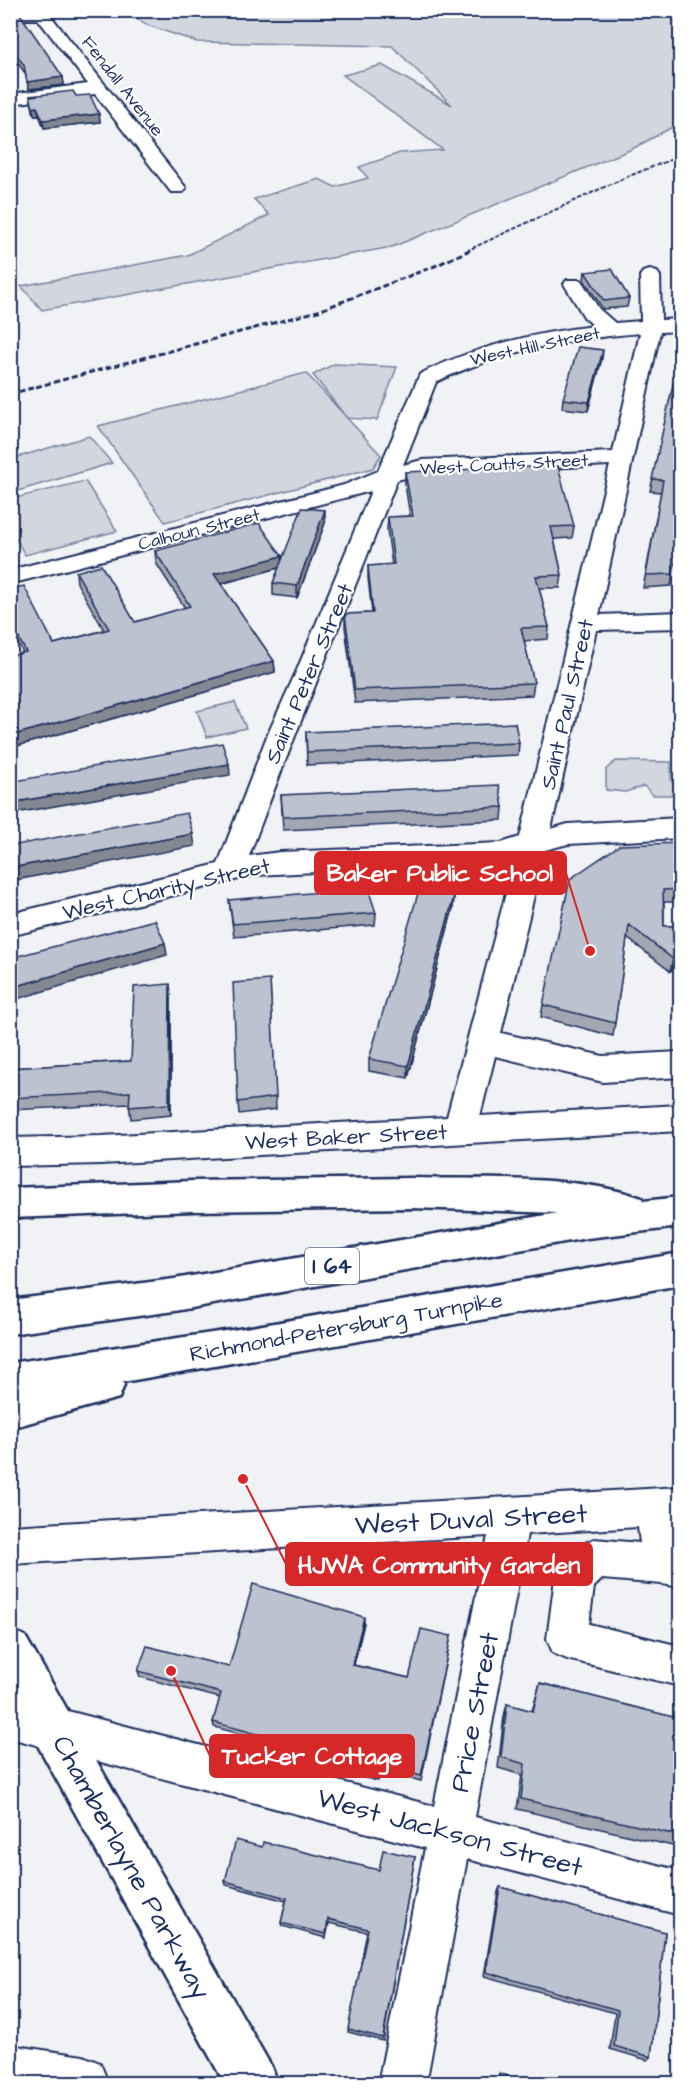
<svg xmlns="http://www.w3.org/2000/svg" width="691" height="2094" font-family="'Architects Daughter',sans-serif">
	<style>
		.green { fill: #d2d6df; stroke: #76829e; stroke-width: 1.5 }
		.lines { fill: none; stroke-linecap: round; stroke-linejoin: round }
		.minor-casing { stroke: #1b2f5e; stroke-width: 4 }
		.major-casing { stroke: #1b2f5e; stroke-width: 5 }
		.highway-casing { stroke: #1b2f5e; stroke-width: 5 }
		.minor { fill: #fff; fill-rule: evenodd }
		.major { fill: #fff; fill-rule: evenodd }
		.highway { fill: #fff; fill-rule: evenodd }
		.rail-far1 { stroke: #1b2f5e; stroke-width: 2; stroke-dasharray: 4.5 2; stroke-linecap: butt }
		.rail { stroke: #1b2f5e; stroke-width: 3; stroke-dasharray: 6 3; stroke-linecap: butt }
		.wall { fill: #a2a7b3; stroke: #1b2f5e; stroke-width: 1.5 }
		.shaded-wall { fill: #848892; stroke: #1b2f5e; stroke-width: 1.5 }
		.building { fill: #bcc2d0; stroke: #1b2f5e; stroke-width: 1.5 }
		.labels { text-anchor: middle; stroke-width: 4.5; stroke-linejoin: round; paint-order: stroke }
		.far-street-label { font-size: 18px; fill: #1b2f5e; stroke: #fff }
		.shield { fill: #fff; stroke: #5f6d8e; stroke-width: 1.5 }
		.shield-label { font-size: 21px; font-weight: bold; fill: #1b2f5e }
		.street-label { font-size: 22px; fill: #1b2f5e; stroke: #fff }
		.near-street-label { font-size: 27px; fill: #1b2f5e; stroke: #fff }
		.leader { fill: none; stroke: #d62828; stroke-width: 2 }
		.callout-dot { fill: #d62828; stroke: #fff; stroke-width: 2 }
		.callout { fill: #d62828; stroke: #d62828; stroke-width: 2 }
		.callout-label { font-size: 24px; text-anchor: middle; font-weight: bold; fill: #fff }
	</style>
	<rect width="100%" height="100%" fill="#f1f2f5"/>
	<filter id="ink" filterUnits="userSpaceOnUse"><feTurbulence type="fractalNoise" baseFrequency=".0167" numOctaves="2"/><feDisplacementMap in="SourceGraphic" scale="12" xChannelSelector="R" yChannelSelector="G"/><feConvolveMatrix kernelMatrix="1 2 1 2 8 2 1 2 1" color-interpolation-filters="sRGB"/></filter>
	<g filter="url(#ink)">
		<!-- green -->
		<g class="green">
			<path d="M125,11H680V123L632,149L392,247L42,310L21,286L188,255L269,215L254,199L319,179L335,187L368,178L359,167L400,153L443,150L343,75L382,65L452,105L392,46L197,42L147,25Z"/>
			<path d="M334,364L397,367L377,420L347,418L381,455L373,468L165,522L98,426L306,373L347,418L313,375Z"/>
			<path d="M89,436L112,463L11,493V459Z"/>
			<path d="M85,481L117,531L25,555L11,530V499Z"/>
			<path d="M235,702L246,728L207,737L197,711Z"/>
			<path d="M616,761L671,762V781L675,785V793L670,795H653L644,786L625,792L606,790V769Z"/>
		</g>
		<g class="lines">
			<!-- minor casing -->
			<g class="minor-casing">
				<g id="minor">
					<path d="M10,10L47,11L183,184L186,188L183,192H171L95,94L10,104V94L88,84L38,19H10Z"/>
					<path d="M650,270L657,272L660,276L661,320L680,319V331L660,332L599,615L680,612V628L596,630L551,829L568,824L680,818V838L568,844L545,850L501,1033L603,1056L680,1052V1077L603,1082L495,1056L480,1116L680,1105V1131L101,1164L10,1166V1138L101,1136L447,1117L515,859L501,863L255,875L10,936V914L218,864L267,736L297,670L371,491L10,584V570L344,485L378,471L420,374C474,347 533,333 594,326L584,317L564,284L567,280H581L599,309L615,323L641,321L640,276L643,272ZM640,333L613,452L422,460L403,465L436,382C500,351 569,339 640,333ZM610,465L520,837L501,843L280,852L249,856C296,729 348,605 397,480L422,474Z"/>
					<path d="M680,1487V1525H677L680,1549V1587L662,1584L602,1579L594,1587L589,1624L680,1646V1686L567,1659L553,1653L547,1639L555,1578L561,1564L580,1545L594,1539L640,1543L638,1527L527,1534L475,1817L680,1871V1915L467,1859L426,2084H378L425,1848L10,1738V1696L434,1806L488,1536L10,1564V1526Z"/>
					<path d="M10,2045L83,2056L100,2063L107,2080L105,2084H10Z"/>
				</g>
			</g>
			<!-- major casing -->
			<g class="major-casing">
				<path id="major" d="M10,1630L25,1636L271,2066L278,2084H225L10,1695Z"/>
			</g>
			<!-- highway casing -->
			<g class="highway-casing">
				<g id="highway">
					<path d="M412,1178C484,1180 574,1174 642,1198L643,1201L680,1197V1227L587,1238L174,1311L10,1334V1300L174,1279L557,1213L412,1208L193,1211L10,1218V1188L193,1181Z"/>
					<path d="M680,1253V1285L123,1382L124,1385L119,1398L10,1428V1363L245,1328Z"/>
				</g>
			</g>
			<!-- minor -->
			<use href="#minor" class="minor"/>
			<!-- major -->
			<use href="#major" class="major"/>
			<!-- highway -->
			<use href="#highway" class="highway"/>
			<!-- rail-far1 -->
			<path class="rail-far1" d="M466,251L624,178L680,156"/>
			<!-- rail -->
			<path class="rail" d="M10,394L318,311L435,266L470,250"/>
		</g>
		<!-- wall -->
		<g class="wall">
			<path d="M10,15L63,77L64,85L29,89L25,73L10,52Z"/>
			<path d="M30,96L99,114L100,122L44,128L39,115H34Z"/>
			<path d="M585,272L629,298L627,307L603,309L584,280Z"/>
			<path d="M680,353L673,574L671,586L643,588L661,492L650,491Z"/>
			<path d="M602,358L588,411L562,408L563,399Z"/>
			<path d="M405,472L574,526L572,538L554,539L562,575L560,588H539L549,627L548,639L524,641L534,683L532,695L355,703L345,627V614L372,613L368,578V566L392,565L387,530L388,517L410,516L405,485Z"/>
			<path d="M325,523L297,598L273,595V583L279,568L221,584L274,661L275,672L10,748V656L23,653L10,627V589L54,644L104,630L77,583L76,572L135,622L185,608L156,563L155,551L282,556V559Z"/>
			<path d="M681,661V703L673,702Z"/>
			<path d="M306,732L519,743L518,755L307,765Z"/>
			<path d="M281,795L503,807L502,820L283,830Z"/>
			<path d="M681,843V902H664V926H681V964L670,971L627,938L615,1023L613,1036L541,1017L543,1005Z"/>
			<path d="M454,896L453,908L408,1078L369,1071V1059Z"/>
			<path d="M229,900L376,913L375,925L234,937Z"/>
			<path d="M270,980L276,1109L239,1114L238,1102Z"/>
			<path d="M171,997V1115L131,1119L129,1104L10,1110V1068L131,1061Z"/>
			<path d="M364,1623L354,1665L409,1678L451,1636L421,1781L380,1770L378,1781L345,1773L346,1762L214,1727L213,1722L220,1698L140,1677L138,1671L229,1667Z"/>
			<path d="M540,1683L681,1719V1848L517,1809L522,1775L498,1768L504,1716L507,1704L532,1711Z"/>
			<path d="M262,1847L379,1870L415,1857L383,2041L348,2032L367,1932L329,1923L326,1938L282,1926L281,1923L286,1901L226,1885L225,1881Z"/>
			<path d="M500,1887L665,1932L651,2057L647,2060L610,2049L615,2013L484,1976L498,1892Z"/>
		</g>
		<!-- shaded-wall -->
		<g class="shaded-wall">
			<path d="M63,77L64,85L29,89L27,82Z"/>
			<path d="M37,107L39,115H34L33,108Z"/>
			<path d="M99,114L100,122L44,128L43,120Z"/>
			<path d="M14,186L16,199L10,200V187Z"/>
			<path d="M603,350L602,358L588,411L589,402Z"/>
			<path d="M325,510V523L297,598V586Z"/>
			<path d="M282,556V567L215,585L214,574Z"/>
			<path d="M274,661L275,672L10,748V736Z"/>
			<path d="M229,764L230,775L10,814V803Z"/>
			<path d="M193,834L195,846L10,881V868Z"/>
			<path d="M454,896L453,908L408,1078V1066Z"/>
			<path d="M165,943L167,955L10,1001V988Z"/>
			<path d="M681,954V964L670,971L673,959Z"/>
			<path d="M170,984L171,997V1115L169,1104Z"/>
			<path d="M364,1617V1623L352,1671V1665Z"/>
		</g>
		<!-- building -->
		<g class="building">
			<path d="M20,14L63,77L27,82L24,65L10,46V15Z"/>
			<path d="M73,91L76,96L90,95L99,114L43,120L37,107L33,108L30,96Z"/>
			<path d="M10,180L14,186L10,187Z"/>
			<path d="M612,269L629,298L604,301L585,272Z"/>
			<path d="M578,347L603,350L589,402L563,399Z"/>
			<path d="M680,353H681V530L673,574L646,575L663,480L652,479Z"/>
			<path d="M558,466L574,526L551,527L562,575L536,576L549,627L521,628L534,683L355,690L345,614L373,613L368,566L394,564L388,517L413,516L405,472Z"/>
			<path d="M302,508L325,510L297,586L273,583Z"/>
			<path d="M259,523L282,556L214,574L274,661L10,736V656L26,652L10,621V589L24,586L54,644L109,629L76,572L101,565L135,622L190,606L155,551Z"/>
			<path d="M681,662V687L676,686Z"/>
			<path d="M515,723L519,743L307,752L306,732Z"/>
			<path d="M222,743L229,764L10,803V782Z"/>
			<path d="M499,785L503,807L283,817L281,795Z"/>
			<path d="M187,813L193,834L10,868V846Z"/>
			<path d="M681,843V889L663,890L664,926H681V954L673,959L629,925L615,1023L543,1005L570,879L620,845Z"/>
			<path d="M368,888L376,913L233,924L229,900Z"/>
			<path d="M419,890L454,896L408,1066L369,1059Z"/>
			<path d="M155,920L165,943L10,988V958Z"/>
			<path d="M270,980L276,1097L238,1102L233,983Z"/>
			<path d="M170,984L169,1104L129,1107L130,1092L10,1098V1068L131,1061L134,987Z"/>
			<path d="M253,1584L364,1617L352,1665L409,1678L421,1629L451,1636L421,1776L380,1765L378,1776L345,1768L347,1758L213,1722L221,1693L138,1671L147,1646L229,1667Z"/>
			<path d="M540,1683L681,1719V1836L521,1799L525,1764L501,1757L507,1704L533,1711Z"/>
			<path d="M236,1840L262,1847L263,1842L379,1870L383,1850L415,1857L383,2038L348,2029L368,1929L328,1919L326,1934L281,1923L287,1898L225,1881Z"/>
			<path d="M500,1887L665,1932L651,2057L614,2046L618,2010L486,1972Z"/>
			<path d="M499,2073L532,2084H497Z"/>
		</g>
	</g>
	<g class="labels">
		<!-- far-street labels -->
		<g class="far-street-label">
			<text transform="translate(123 86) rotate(52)" y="6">Fendall Avenue</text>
			<text transform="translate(535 346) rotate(-12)" y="6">West Hill Street</text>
			<text transform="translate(504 464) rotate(-3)" y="6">West Coutts Street</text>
			<text transform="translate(199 529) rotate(-14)" y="6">Calhoun Street</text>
		</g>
		<!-- shield labels -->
		<rect class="shield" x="305" y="1248" width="54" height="36" rx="4.5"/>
		<g class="shield-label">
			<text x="332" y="1273">I 64</text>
		</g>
		<!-- street labels -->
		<g class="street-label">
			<text transform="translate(308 673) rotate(-67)" y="8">Saint Peter Street</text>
			<text transform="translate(566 704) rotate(-77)" y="8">Saint Paul Street</text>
			<text transform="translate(166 888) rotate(-13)" y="8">West Charity Street</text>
			<text transform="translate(346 1136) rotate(-3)" y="8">West Baker Street</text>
			<text transform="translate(346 1326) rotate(-10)" y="8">Richmond-Petersburg Turnpike</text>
		</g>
		<!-- near-street labels -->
		<g class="near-street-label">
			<text transform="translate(471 1519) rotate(-3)" y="9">West Duval Street</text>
			<text transform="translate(474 1712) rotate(-79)" y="9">Price Street</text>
			<text transform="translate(450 1832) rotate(15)" y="9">West Jackson Street</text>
			<text transform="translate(132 1867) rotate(61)" y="9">Chamberlayne Parkway</text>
		</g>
	</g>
	<!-- callouts -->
	<path class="leader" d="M590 951L566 873M243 1479L286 1564M171 1671L210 1756"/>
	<g class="callout-dot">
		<circle cx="590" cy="951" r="6"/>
		<circle cx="243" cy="1479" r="6"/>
		<circle cx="171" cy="1671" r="6"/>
	</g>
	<g class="callout">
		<rect x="315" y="852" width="251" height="42" rx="6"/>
		<rect x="286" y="1543" width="306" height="42" rx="6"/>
		<rect x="210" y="1735" width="204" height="42" rx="6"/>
	</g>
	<g class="callout-label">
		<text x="440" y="881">Baker Public School</text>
		<text x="439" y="1573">HJWA Community Garden</text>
		<text x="312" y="1764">Tucker Cottage</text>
	</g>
	<!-- margin -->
	<rect width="691" height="2094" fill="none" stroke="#fff" stroke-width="36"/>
	<rect x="18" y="18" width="655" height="2058" fill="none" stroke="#1b2f5e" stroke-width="2" filter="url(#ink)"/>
</svg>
